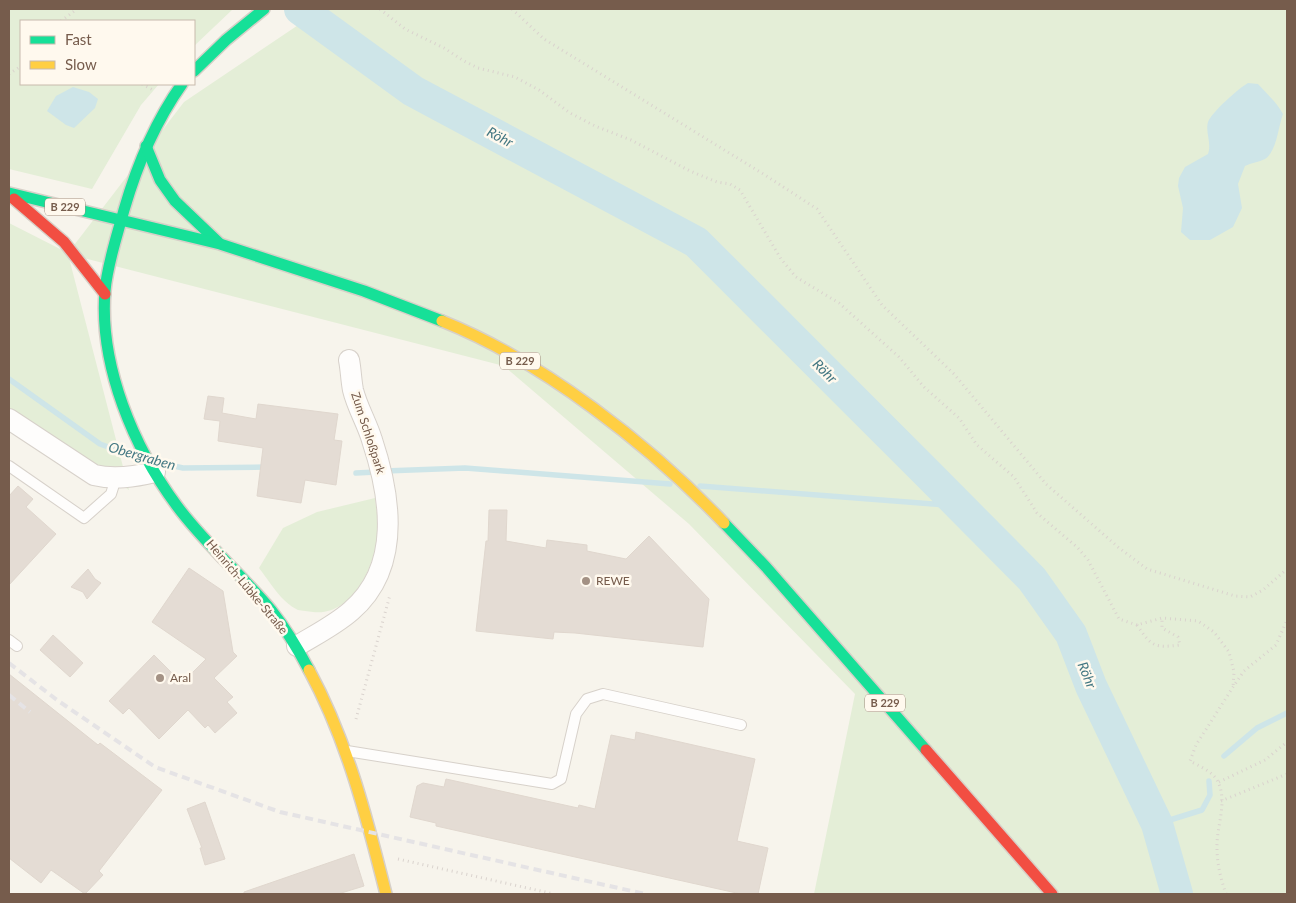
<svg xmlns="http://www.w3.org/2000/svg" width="1296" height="903" font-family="Lato,sans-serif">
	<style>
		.green { fill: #e4eed7 }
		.water { fill: #cee5e8 }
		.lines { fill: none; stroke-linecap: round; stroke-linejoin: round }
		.stream { stroke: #cee5e8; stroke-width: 5.5 }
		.river { stroke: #cee5e8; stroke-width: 32 }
		.building { fill: #e4dcd4; stroke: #e0d7ce }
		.lane-casing { stroke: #d7d1ca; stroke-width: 12 }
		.street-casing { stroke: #d7d1ca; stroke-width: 22 }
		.fast-casing { stroke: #d7d0c8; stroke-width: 14 }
		.slow-casing { stroke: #d7d0c8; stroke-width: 14 }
		.jam-casing { stroke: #d7d0c8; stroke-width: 14 }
		.path { stroke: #dad3ce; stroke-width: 3; stroke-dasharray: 1 4; stroke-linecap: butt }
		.lane { stroke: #fefdfc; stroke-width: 10 }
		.street { stroke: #fefdfc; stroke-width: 20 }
		.fast { stroke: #16e098; stroke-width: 11 }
		.slow { stroke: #ffcf43; stroke-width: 11 }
		.jam { stroke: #f24e42; stroke-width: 11 }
		.rail { stroke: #e5e3e5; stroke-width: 4; stroke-dasharray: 8 5; stroke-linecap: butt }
		.poi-dot { fill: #a39184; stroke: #fff9ee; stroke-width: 2 }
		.labels { text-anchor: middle; stroke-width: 5; stroke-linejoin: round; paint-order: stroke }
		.shield { fill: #fff9ee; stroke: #9f8b7d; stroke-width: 1 }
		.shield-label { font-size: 11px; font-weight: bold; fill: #765c4c }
		.street-label { font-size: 12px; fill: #765c4c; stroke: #fff9ee }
		.poi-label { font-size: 12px; fill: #765c4c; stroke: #fff9ee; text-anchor: start }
		.water-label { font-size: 14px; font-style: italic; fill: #437782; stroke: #fff9ee }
	</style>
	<rect width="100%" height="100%" fill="#f7f4ec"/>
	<!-- green -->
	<g class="green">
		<path d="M9,9H233L194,46V21H21V84H159L141,105L92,189L9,169Z"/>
		<path d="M322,9H1287V894H814L855,694L689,524L504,366L68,254L129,490L9,411V223L68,253L184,102Z"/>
		<path d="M375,498C376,509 379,521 378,532C376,565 352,617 313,612C308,611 302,611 298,610C281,602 270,582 259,568L283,528L317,512Z"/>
	</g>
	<!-- water -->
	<g class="water">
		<path d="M1248,83L1258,84C1267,94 1277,103 1283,114C1278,127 1277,151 1265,159C1259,162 1251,163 1245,166L1238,184L1242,208L1233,227L1210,240H1190L1181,232L1183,208L1178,186L1179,178L1185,167L1208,154C1212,143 1205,132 1208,122C1212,112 1239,88 1248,83Z"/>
		<path d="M73,87L89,92L98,99L95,108L74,128L66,125L47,111L56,96Z"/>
	</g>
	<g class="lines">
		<!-- stream -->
		<g class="stream">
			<path d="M9,379L100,444L136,457"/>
			<path d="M160,463L183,468L267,467"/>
			<path d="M385,471L465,468L670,484"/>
			<path d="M356,473L376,472"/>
			<path d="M700,486L959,506"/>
			<path d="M1224,756L1257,728L1287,713"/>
			<path d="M1157,824L1202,810L1210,795L1209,781"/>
		</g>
		<!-- river -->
		<path class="river" d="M300,9L413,91L696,242L932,478L1032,579L1071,634L1091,686L1157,824L1177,894"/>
	</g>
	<!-- building -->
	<g class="building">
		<path d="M208,396L224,398L222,413L256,419L258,404L338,414L334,440L342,441L336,485L305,480L301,503L257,496L263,448L218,441L220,421L204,419Z"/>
		<path d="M18,486L33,499L26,507L56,534L9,585V496Z"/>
		<path d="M489,510H507L506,541L546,548L547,540L587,545V551L626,559L649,536L709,599L703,647L575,633L554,632L553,639L476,631L486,541H488Z"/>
		<path d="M189,568L223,591L233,652L237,656L214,678L233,697L227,702L237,713L215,733L208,725L205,728L188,710L159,739L129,708L123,714L109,701L154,655L182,683L206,659L152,622Z"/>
		<path d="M88,569L95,579L101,583L87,599L83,592L71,587Z"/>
		<path d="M53,635L83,663L70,677L40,650Z"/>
		<path d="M9,674L98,745L100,743L162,790L99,871L103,875L85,894L51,870L41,883L9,858Z"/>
		<path d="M636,732L755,759L737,841L768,848L758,894H741L436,826V823L410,817L417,786L423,783L444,787L446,779L578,808L579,805L595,809L611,735L635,740Z"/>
		<path d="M205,802L225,859L205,865L200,848H202L187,809Z"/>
		<path d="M354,854L364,886L338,894H244V892Z"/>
	</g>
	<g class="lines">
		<!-- lane casing -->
		<g class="lane-casing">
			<g id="lane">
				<path d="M9,466L84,518L111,494L116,478"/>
				<path d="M9,640L17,646"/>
				<path d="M347,751L552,784L561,779L576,714L587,699L603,694L741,725"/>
			</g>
		</g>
		<!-- street casing -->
		<g class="street-casing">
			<g id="street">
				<path d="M9,419L94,475C114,480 134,477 155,472"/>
				<path d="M297,646C315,635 335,625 351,611C402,567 391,497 372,440C367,423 357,407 353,390C351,380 351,370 349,360"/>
			</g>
		</g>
		<!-- fast casing -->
		<g class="fast-casing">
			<g id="fast">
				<path d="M194,71L226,40L264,9"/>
				<path d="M182,84C155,122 137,165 124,210C117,236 107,265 105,291C99,366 134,448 177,506C205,544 241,574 271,610C286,629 298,649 309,670"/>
				<path d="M146,146L160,180L175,201L219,243"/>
				<path d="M9,193L220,244L364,291L442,321"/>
				<path d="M724,523L766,567L926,750"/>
			</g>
		</g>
		<!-- slow casing -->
		<g class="slow-casing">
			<g id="slow">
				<path d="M442,321C542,361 650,445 724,523"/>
				<path d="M309,670C347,740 367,818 386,894"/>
			</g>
		</g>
		<!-- jam casing -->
		<g class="jam-casing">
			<g id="jam">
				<path d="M14,199L64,242L105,294"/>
				<path d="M926,750L1052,894"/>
			</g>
		</g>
		<!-- path -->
		<g class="path">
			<path d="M380,9L405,29L444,48L464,61L478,68L515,77L539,90L570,113L595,126L631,140L690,171L717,182L730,184L740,190L781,259L796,277L839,303L899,357L924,387L959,418L977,445L1014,477L1037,513L1078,548L1088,560L1119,619L1137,625L1162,618L1198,621L1214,632L1229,652L1234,672L1233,687"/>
			<path d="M512,9L544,39L765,175L817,209L882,305L954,374L1046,484L1118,547L1147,569L1235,596L1250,597L1263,590L1287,569"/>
			<path d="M61,21L77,9"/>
			<path d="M9,74L21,66"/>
			<path d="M142,84L153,90"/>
			<path d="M1137,625C1152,647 1154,648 1180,645L1178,637L1162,628V618"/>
			<path d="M356,719L390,595"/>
			<path d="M1219,782L1265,760L1287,742"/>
			<path d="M1221,801L1287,774"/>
			<path d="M398,859L554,894"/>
			<path d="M1226,894C1221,880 1217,864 1217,848C1216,828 1228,802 1218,782C1214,772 1199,766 1190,761L1196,745L1233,687L1244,671L1276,645L1287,620"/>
		</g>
		<!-- lane -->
		<use href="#lane" class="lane"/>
		<!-- street -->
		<use href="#street" class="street"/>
		<!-- fast -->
		<use href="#fast" class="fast"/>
		<!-- slow -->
		<use href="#slow" class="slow"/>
		<!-- jam -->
		<use href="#jam" class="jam"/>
		<!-- rail -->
		<g class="rail">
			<path d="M9,663L57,700L155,767L280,812L645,894"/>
			<path d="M9,695L30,712"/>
		</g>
	</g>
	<!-- markers -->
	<g class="poi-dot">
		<circle cx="586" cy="581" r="5"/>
		<circle cx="160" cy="678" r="5"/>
	</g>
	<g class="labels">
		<!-- shield labels -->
		<g class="shield">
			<rect x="45" y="198.5" width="40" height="17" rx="4"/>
			<rect x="500" y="352.5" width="40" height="17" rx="4"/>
			<rect x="865" y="694.5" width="40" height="17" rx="4"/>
		</g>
		<g class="shield-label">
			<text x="65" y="211">B 229</text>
			<text x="520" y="365">B 229</text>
			<text x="885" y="707">B 229</text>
		</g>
		<!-- street labels -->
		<g class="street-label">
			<text transform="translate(368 433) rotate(72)" y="4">Zum Schloßpark</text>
			<text transform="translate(247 587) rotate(50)" y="4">Heinrich-Lübke-Straße</text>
		</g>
		<!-- poi labels -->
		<g class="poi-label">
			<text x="596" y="585">REWE</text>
			<text x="170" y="682">Aral</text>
		</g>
		<!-- water labels -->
		<g class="water-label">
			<text transform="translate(500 137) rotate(28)" y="5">Röhr</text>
			<text transform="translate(825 371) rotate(45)" y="5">Röhr</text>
			<text transform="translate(142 456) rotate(16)" y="5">Obergraben</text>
			<text transform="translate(1087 675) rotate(68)" y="5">Röhr</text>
		</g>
	</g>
	<!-- border -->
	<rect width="1296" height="903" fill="none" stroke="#765c4c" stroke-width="20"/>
	<!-- legend -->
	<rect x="20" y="20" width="175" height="65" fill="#fff9ee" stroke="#c8baad"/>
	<rect x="30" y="36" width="25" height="8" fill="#16e098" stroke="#c8baad"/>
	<text x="65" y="45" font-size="15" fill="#765c4c">Fast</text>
	<rect x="30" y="61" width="25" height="8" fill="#ffcf43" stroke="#c8baad"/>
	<text x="65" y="70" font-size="15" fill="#765c4c">Slow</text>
</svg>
